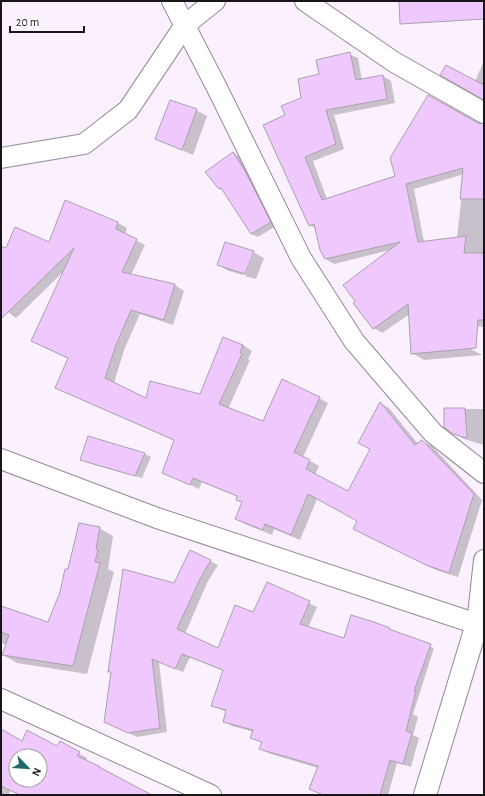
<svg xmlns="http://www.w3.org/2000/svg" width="485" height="796" font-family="'Alegreya Sans',sans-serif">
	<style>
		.shadow { fill: #0003; fill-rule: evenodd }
		.building { fill: #efc8fd; stroke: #aba1ae; fill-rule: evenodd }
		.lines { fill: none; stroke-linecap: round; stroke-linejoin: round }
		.minor-casing { stroke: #938a97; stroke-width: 22 }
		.tertiary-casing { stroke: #938a97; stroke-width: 24 }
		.minor { stroke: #fff; stroke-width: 20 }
		.tertiary { stroke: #fff; stroke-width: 22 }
	</style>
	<rect width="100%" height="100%" fill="#faf0fe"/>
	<!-- shadow -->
	<g class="shadow">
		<path d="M349,54L358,58L362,80L383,76L391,81L395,103L334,115L344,149L313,161L327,199L396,177L478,124L484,125V327L418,320L410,314L382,333L374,328L390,250L334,264L326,259L317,229L310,225L287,116L321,75ZM464,174L457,238L424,242L414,189Z"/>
		<path d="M484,61V99L475,81Z"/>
		<path d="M196,110L207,116L193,155L157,139Z"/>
		<path d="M233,153L240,157L251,175L276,226L258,237L251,234L224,191L220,189Z"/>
		<path d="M65,201L118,223L127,228L125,235L145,245L131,275L175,285L184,291L173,325L140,314L124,350L114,383L147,399L200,396L224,338L243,345L252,351L248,359L250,360L228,409L263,423L319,398L328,403L303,457L319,466L315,475L349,493L371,449L380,403L389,408L418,444L422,441L432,446L482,500L458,577L436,570L363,534L359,521L317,499L300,540L274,529L272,535L245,524L236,519L242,502L237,499L238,497L202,482L199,489L163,472L175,441L57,388L69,359L41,346L64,271L16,318L1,307V262L50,243Z"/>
		<path d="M253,252L264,258L256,279L245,276L254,253H252L243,275L229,271L218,265Z"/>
		<path d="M411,326L471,349L482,355L424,360L412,353Z"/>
		<path d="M445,409H484V445L464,439L454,433Z"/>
		<path d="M145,454L151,457L142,478L88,463L82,460Z"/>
		<path d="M99,528L113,536L108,569L114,572L87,674L17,663L3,655L7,645L1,643V607L49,623Z"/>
		<path d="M210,561L218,565L207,583L185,634L218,649L254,613L267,584L317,607L308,628L345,639L389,629L434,648L413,714L418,717L413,735L419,738L411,767L397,763L388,795H323L310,789L318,768L268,753L261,749L262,743L251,738L254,732L232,726L225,722L227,712L212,706L224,671L190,657L183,672L159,662L167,732L137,737L113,725L112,673L110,671L174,584Z"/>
		<path d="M1,730L22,742L57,748L60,742L87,758L86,761L107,771L113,795H20L11,790L8,795H1ZM16,756H40V780H16Z"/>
	</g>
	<!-- building -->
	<g class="building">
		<path d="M399,1H484V19L400,24Z"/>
		<path d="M350,52L356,80L383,75L387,99L326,110L336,144L305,157L322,200L395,176L390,158L428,95L478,123L484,124V199H460L463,168L406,184L418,242L466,236L464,253H484V320H478L476,348L411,354L408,304L373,329L353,303L355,301L343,285L400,242L325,259L320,250L314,224L309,226L263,125L285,115L281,106L301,98L298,79L319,74L316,60Z"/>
		<path d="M446,65L484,85V100L440,75Z"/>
		<path d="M170,100L197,109L182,150L155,139Z"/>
		<path d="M233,152L245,171L271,222L251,234L221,188L219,189L205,172Z"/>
		<path d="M65,200L118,222L116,229L137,239L122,272L175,284L164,320L131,310L116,345L105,378L146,398L150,381L200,394L223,337L243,345L240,353L242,354L219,404L263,421L282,379L320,397L294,452L310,460L306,469L348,491L370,449L358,443L380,402L415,445L422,440L474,494L449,573L426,565L353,529L357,521L308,494L291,535L265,524L263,530L235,519L242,502L236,500L237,496L193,478L190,485L162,473L174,440L55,388L68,358L31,341L74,248L1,319V246L6,248L15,227L49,242Z"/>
		<path d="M225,242L254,251L245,274L217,265Z"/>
		<path d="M444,408H465L467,438L453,434L444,427Z"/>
		<path d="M88,436L145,453L135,476L80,460Z"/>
		<path d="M79,523L100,527L96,549L98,550L95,562L100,563L73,666L2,655L9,635L1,632V606L48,622L60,592L65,569H68Z"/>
		<path d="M190,550L211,560L200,579L177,629L218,648L235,605L253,612L267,582L310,601L300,624L344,638L351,615L374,622L390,628L389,629L431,644L414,691H416L406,731L412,733L403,764L390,760L380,795H323L309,789L318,766L259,749L262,742L250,738L253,730L223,722L226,710L211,706L223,670L182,654L175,669L152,659L160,728L128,733L104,722L111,672H108L123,569L174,583Z"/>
		<path d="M1,729L22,741L27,730L57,746L60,741L80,752L77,756L99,766V767L152,795H20L1,786ZM16,756H40V780H16Z"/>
	</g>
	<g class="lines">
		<!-- minor casing -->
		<g class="minor-casing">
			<g id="minor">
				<path d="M172,1L216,86L301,258L354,341L433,433L484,473"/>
				<path d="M305,1L394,62L484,113"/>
				<path d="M1,158L84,144L128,110L185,25L215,1"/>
				<path d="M1,459L157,518L477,624L484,560"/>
				<path d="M1,699L211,795"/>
			</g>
		</g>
		<!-- tertiary casing -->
		<g class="tertiary-casing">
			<path id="tertiary" d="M425,795L477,624L484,626"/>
		</g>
		<!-- minor -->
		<use href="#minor" class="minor"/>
		<!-- tertiary -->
		<use href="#tertiary" class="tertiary"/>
	</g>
	<!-- border -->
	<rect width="485" height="796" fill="none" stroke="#19161a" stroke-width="4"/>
	<!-- north arrow -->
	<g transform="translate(28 768) rotate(115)"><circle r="19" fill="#ffffff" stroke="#a3a2a3"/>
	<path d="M0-3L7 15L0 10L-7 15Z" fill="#1f6b67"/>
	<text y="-6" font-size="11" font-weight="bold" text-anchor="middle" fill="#19161a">N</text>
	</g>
	<!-- scale -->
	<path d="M10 26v6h74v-6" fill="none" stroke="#19161a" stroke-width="2"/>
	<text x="16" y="26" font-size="12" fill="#19161a" stroke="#ffffff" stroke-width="3" paint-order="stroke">20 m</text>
</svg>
